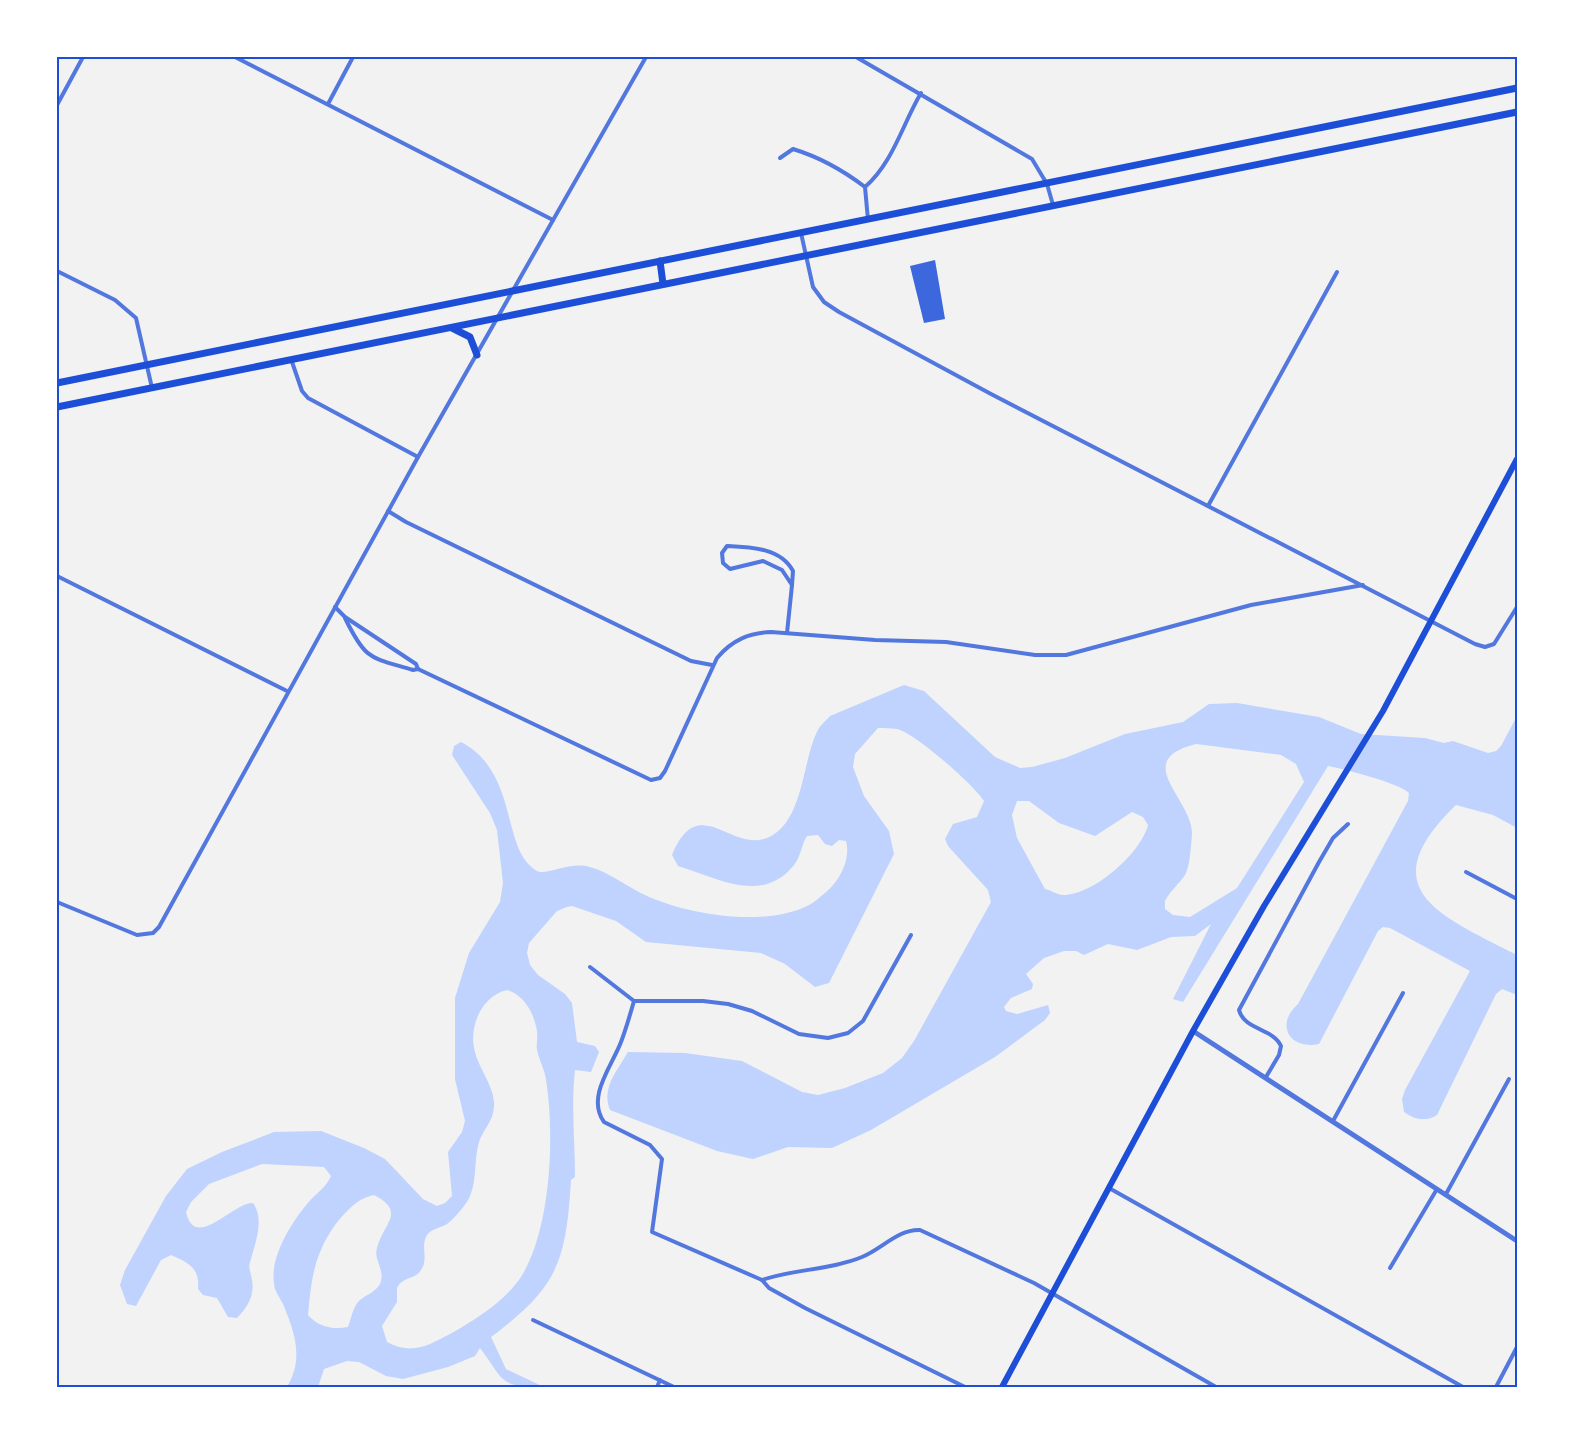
<svg xmlns="http://www.w3.org/2000/svg" width="1574" height="1444" font-family="'PT Sans Narrow',sans-serif">
	<style>
		.water { fill: #bfd3fe; fill-rule: evenodd }
		.building { fill: #3d67dc }
		.lines { fill: none; stroke-linecap: round; stroke-linejoin: round }
		.minor { stroke: #5277de; stroke-width: 4 }
		.tertiary { stroke: #5277de; stroke-width: 5 }
		.secondary { stroke: #1d4ed8; stroke-width: 6 }
		.primary { stroke: #1d4ed8; stroke-width: 7 }
		.neatline { fill: none; stroke: #1d4ed8; stroke-width: 2 }
	</style>
	<rect width="100%" height="100%" fill="#f2f2f2"/>
	<!-- water -->
	<path class="water" d="M904,685L924,691L995,757L1020,768L1032,767L1065,758L1125,734L1183,722L1209,704L1237,703L1319,717L1361,734L1425,738L1444,743L1453,741L1488,753L1496,751L1501,746L1517,716V828L1493,815L1456,805C1368,890 1442,916 1517,955V995L1502,989L1496,994L1437,1115C1426,1122 1415,1120 1404,1112L1402,1099L1405,1090L1470,971L1390,928L1383,927L1378,931L1319,1044C1289,1050 1275,1024 1298,1004L1408,801L1409,793C1399,783 1344,769 1328,766L1183,1002L1173,999L1211,924L1195,936L1171,937L1137,950L1108,944L1084,955L1076,951H1064L1044,958L1026,974L1033,984L1032,989L1011,998L1004,1007L1006,1011L1017,1014L1048,1005L1050,1013L1045,1020L995,1057L871,1130L832,1148L788,1147L753,1159L717,1151L610,1110C601,1088 617,1071 628,1052L685,1053L742,1061L802,1092L818,1095L845,1088L883,1073L902,1058L914,1041L991,902L988,890L948,846L945,839L953,824L977,817L984,801C974,785 915,733 897,729C891,728 884,728 878,728L855,754L853,767L864,796L889,831L894,854L829,983L815,987L785,964L761,953L646,942L616,921L572,906L567,907L557,911L529,943L527,953L530,965L538,975L565,994L572,1003L577,1042L595,1046L599,1052L591,1072L575,1070C571,1105 575,1141 575,1177L571,1180C566,1262 558,1287 491,1337L506,1369L544,1387C498,1387 505,1381 480,1348L475,1356L448,1367L403,1379L386,1376L359,1362L347,1361L324,1369L318,1387H287C304,1359 295,1333 283,1304C280,1298 274,1290 274,1283C270,1257 291,1223 307,1204C315,1194 326,1188 331,1176L324,1167L262,1164L209,1184L191,1202L186,1212C195,1252 233,1202 253,1203C265,1219 255,1244 250,1262C248,1267 251,1274 252,1280C255,1295 247,1308 237,1318L228,1317L217,1298L203,1295L198,1289C200,1268 189,1263 171,1255L161,1260L136,1306L127,1304L120,1285L125,1270L166,1196L187,1169L222,1152L274,1132L321,1131L364,1148L385,1159L423,1199L437,1206L445,1203L452,1196L448,1152L462,1132L465,1121L455,1079V998L469,953L500,902L503,883L497,830L490,813L452,755L454,746L461,742C520,773 500,850 537,871C546,876 570,861 590,867C611,873 627,887 647,896C689,915 764,927 807,906C814,903 820,897 825,893C840,881 851,859 846,841L839,840L832,846L825,844L818,835L807,836C801,845 801,857 794,865C762,905 718,878 678,866L672,855C700,788 733,859 773,835C804,816 803,757 818,730C820,725 826,721 830,716ZM1196,744L1281,755L1296,764L1304,782L1237,888L1190,917L1173,915L1165,909V901C1170,891 1179,884 1185,875C1190,867 1191,845 1192,835C1194,799 1129,761 1196,744ZM1017,801H1029L1059,823L1095,836L1132,812L1143,817L1148,825C1141,853 1094,895 1063,895C1058,895 1050,890 1045,889L1017,838L1012,815ZM507,990C524,995 534,1013 537,1031C538,1037 536,1044 537,1050C539,1060 545,1070 546,1080C555,1135 551,1229 521,1277C505,1301 475,1320 450,1334C427,1346 412,1355 387,1342L382,1326L397,1302V1288C403,1276 415,1280 421,1270C429,1259 420,1246 427,1235C431,1229 440,1228 447,1224C454,1219 467,1204 470,1196C477,1180 474,1159 479,1142C482,1132 491,1123 493,1113C499,1092 480,1072 475,1052C468,1028 481,996 507,990ZM374,1195C407,1212 383,1224 377,1248C373,1260 386,1270 380,1284C375,1293 365,1295 359,1301C353,1307 351,1319 348,1327C332,1330 319,1327 308,1315C310,1293 312,1270 321,1250C329,1230 352,1198 374,1195Z"/>
	<!-- building -->
	<path class="building" d="M935,260L945,319L924,323L910,266Z"/>
	<g class="lines">
		<!-- minor -->
		<g class="minor">
			<path d="M235,57L553,220"/>
			<path d="M856,57L1032,159L1047,184L1053,205"/>
			<path d="M328,104L353,57"/>
			<path d="M57,105L83,57"/>
			<path d="M780,158L793,149C819,157 844,171 865,187"/>
			<path d="M868,220L865,187C893,163 903,123 921,93"/>
			<path d="M801,233L813,287L824,302L839,312L991,394L1475,644L1485,647L1494,644L1517,607"/>
			<path d="M57,271L115,300L136,318L152,388"/>
			<path d="M291,359L302,391L308,398L418,457"/>
			<path d="M1208,506L1337,272"/>
			<path d="M388,511L406,522L691,661L712,665"/>
			<path d="M727,546C751,547 781,548 793,571L792,585L782,570L763,561L730,569L723,563L722,553Z"/>
			<path d="M57,576L287,691"/>
			<path d="M335,607L345,617L416,664L418,669L651,780L660,778L665,771L717,658C732,640 749,633 771,632L875,640L946,642L1035,655H1066L1251,605L1363,585"/>
			<path d="M345,618C366,661 370,657 413,670L418,669"/>
			<path d="M787,633L792,585"/>
			<path d="M1466,872L1517,899"/>
			<path d="M57,902L137,935L153,933L159,927L418,457L646,57"/>
			<path d="M590,967L634,1001H703L728,1004L752,1011L799,1034L828,1038L848,1033L863,1021L911,935"/>
			<path d="M634,1001C630,1015 626,1029 621,1042C612,1066 586,1097 604,1122L650,1145L662,1159L652,1232L762,1280L769,1288L805,1308L965,1387"/>
			<path d="M1266,1077L1279,1055L1281,1046C1273,1028 1244,1030 1239,1010L1319,862L1333,838L1348,824"/>
			<path d="M1333,1121L1403,993"/>
			<path d="M1109,1188L1463,1387"/>
			<path d="M1446,1194L1509,1079"/>
			<path d="M1390,1268L1437,1189"/>
			<path d="M762,1280C794,1269 830,1270 862,1257C882,1249 898,1229 920,1230L1034,1283L1216,1387"/>
			<path d="M533,1320L674,1387"/>
			<path d="M657,1387L660,1380"/>
			<path d="M1496,1387L1517,1347"/>
		</g>
		<!-- tertiary -->
		<path class="tertiary" d="M1193,1031L1517,1241"/>
		<!-- secondary -->
		<path class="secondary" d="M1002,1387L1193,1031L1264,906L1383,711L1517,459"/>
		<!-- primary -->
		<g class="primary">
			<path d="M660,261L663,284"/>
			<path d="M452,328L470,337L477,355"/>
			<path d="M57,383L1517,88"/>
			<path d="M57,407L1517,112"/>
		</g>
	</g>
	<!-- border -->
	<rect width="1574" height="1444" fill="none" stroke="#ffffff" stroke-width="117"/>
	<rect x="58" y="58" width="1458" height="1328" class="neatline"/>
</svg>
